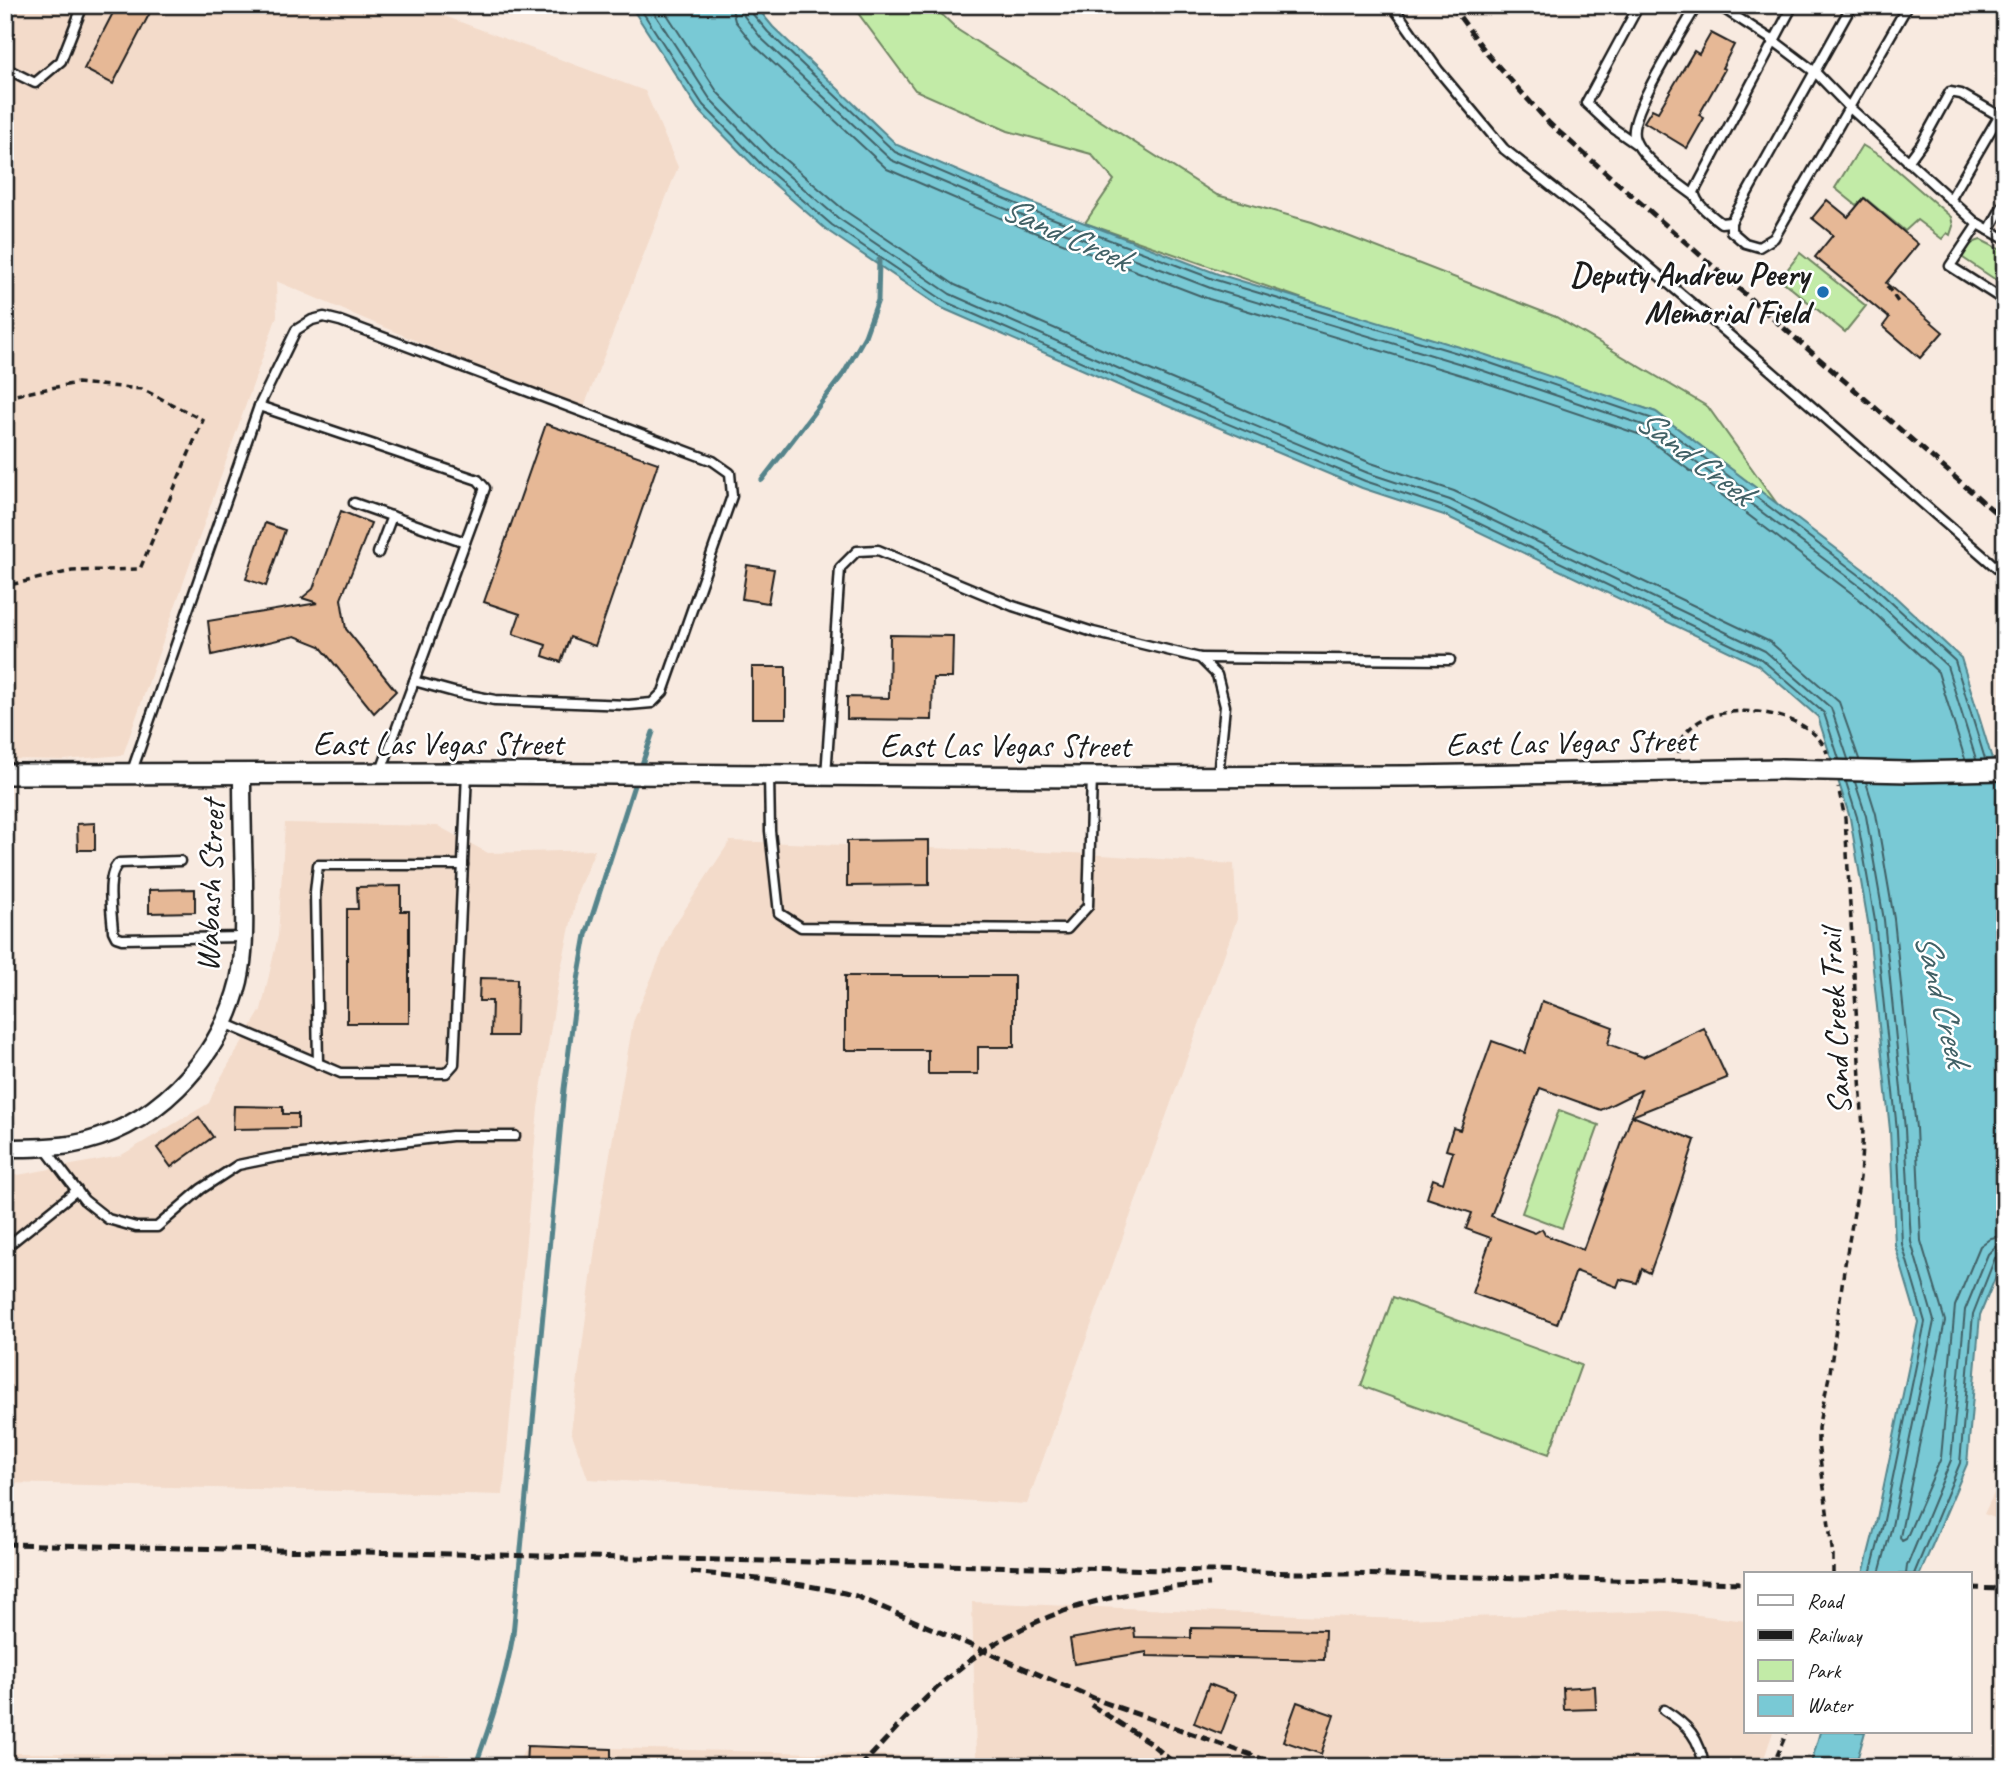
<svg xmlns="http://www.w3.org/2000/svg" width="2010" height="1772" font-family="Caveat,sans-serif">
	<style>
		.built { fill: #f3dbca }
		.green { fill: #c2eba7; stroke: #6f8462; stroke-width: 2 }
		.water { fill: #79c9d5; stroke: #54848b; stroke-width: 2 }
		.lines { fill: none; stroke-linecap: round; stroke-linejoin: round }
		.shore { stroke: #416166; stroke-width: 2 }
		.stream { stroke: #54848b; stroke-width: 5 }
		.building { fill: #e6b896; stroke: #1c1c1c; stroke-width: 2; fill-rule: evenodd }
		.service-casing { stroke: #1c1c1c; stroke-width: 13 }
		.minor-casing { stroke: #1c1c1c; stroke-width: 21 }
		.tertiary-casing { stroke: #1c1c1c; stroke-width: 24 }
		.path { stroke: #1c1c1c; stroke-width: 3.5; stroke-dasharray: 7 5; stroke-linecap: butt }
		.service { stroke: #fff; stroke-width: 8 }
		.minor { stroke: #fff; stroke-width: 16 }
		.tertiary { stroke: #fff; stroke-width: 19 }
		.rail { stroke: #1c1c1c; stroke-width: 5; stroke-dasharray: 10 5; stroke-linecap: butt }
		.tertiary-bridge-casing { stroke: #1c1c1c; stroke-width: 24; stroke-linecap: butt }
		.tertiary-bridge { stroke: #fff; stroke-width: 19 }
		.poi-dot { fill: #1f6fb2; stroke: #fff; stroke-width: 2.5 }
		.labels { text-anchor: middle; stroke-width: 5; stroke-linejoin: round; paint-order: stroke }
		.poi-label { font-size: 33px; font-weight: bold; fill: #1c1c1c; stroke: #fff; text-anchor: end }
		.street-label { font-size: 33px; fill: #1c1c1c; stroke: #fff }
		.water-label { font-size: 35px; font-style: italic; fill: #416166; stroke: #fff }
	</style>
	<rect width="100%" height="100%" fill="#f8eae0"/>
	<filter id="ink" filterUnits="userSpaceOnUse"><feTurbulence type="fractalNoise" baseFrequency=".0143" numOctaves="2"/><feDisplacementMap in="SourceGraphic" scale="14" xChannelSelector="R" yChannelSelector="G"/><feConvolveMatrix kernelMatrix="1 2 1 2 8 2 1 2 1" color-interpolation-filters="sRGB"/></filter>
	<g filter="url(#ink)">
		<!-- built -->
		<g class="built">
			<path d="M5,5H415L645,91L678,167L582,412L276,281L277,316L123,755L64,760L5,759Z"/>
			<path d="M285,823L438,826L488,853L595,850L578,890L559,978L538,1108L503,1495L5,1483V1175H18L120,1156L209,1103L217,1084L261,1010L278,936Z"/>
			<path d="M730,841L1072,853L1234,864L1237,919L1027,1504L588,1479L571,1431L599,1217L633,1022L672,929Z"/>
			<path d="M2005,1470V1522L1984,1514Z"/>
			<path d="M972,1602L1401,1619L1667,1611L1746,1621V1732H1773L1761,1767H515L527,1746L976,1757Z"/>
			<path d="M5,1751L17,1753L449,1755L444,1767H5Z"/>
		</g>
		<!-- green -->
		<g class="green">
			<path d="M852,5H932L958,30L1217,195L1312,222L1556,317L1708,407L1778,505L1656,412L1320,305L1085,223L1114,180L1091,154L1008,131L915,90Z"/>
			<path d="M1862,145L1882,157L1951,217L1953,226L1950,235L1947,233L1942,239L1917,220L1905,231L1865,198L1856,205L1835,188Z"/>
			<path d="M1981,240L2005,252V286L1963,258C1963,249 1972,242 1981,240Z"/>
			<path d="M1800,253L1866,306L1845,332L1780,279Z"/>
			<path d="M1559,1110L1599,1125L1562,1228L1522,1213Z"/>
			<path d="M1393,1297L1581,1365L1549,1454L1361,1386Z"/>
		</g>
		<!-- water -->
		<g class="water">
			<path d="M630,5H755L773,27L897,145L1035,204L1218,274L1486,355L1656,412L1875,578L1961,658L2005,801V1254L1980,1315L1967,1464L1920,1574H1863L1876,1523L1918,1322L1895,1245L1890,1130L1868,922L1850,818L1818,717L1758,665L1444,515L1362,488L1125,388L942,308L828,231L758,170L698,109Z"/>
			<path d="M1820,1732H1865L1855,1767H1810Z"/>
		</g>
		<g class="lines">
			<!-- shore -->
			<g class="shore">
				<path d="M638,5L703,105L762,165L832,225L946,302L1128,382L1365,481L1447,508L1761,659L1824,713L1839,759"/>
				<path d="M649,5L710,99L768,158L838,218L950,294L1131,374L1368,473L1450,500L1765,651L1831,708L1848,759"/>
				<path d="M661,5L718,93L775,151L844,210L955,285L1136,364L1371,463L1454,491L1770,642L1839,702L1859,759"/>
				<path d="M731,5L735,21L754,45L887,169L1026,229L1209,299L1478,380L1644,436L1858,598L1938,672L1965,759"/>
				<path d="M741,5L744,16L761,38L891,160L1030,219L1213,289L1481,370L1649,427L1865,590L1947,666L1976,759"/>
				<path d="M750,5L751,12L768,32L895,152L1033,211L1216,280L1484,361L1653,419L1870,583L1955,661L1985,759"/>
				<path d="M1846,782L1857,817L1875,921L1897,1130L1902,1244L1925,1322L1883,1525L1870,1574"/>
				<path d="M1855,782L1866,816L1884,920L1905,1129L1911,1242L1934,1321L1892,1526L1879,1574"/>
				<path d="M1866,782L1876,814L1894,919L1916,1128L1921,1241L1945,1321L1900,1537L1902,1541L1906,1539L1941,1458L1955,1306L1980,1246L1991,1238L2005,1235"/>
				<path d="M1906,1574L1907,1566L1951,1460L1965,1310L1988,1254L1995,1247L2005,1246"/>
				<path d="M1914,1574L1960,1463L1973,1314L1995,1258L2005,1254"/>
			</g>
			<!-- stream -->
			<g class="stream">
				<path d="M762,480L844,373L865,336L878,300L879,260"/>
				<path d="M640,770L653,732"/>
				<path d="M475,1767C491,1723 505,1681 513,1635L564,1089L578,980L586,935L636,779"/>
			</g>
		</g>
		<!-- building -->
		<g class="building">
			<path d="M117,5H154L113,84L84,69Z"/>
			<path d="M1711,33L1734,45L1722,68L1725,69L1699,115L1704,118L1687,148L1644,122L1652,109L1658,112L1694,51L1699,54Z"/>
			<path d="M1864,198L1918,244L1886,283L1943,332L1920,358L1883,326L1889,318L1815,257L1833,235L1812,218L1827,200L1848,217Z"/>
			<path d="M546,424L658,463L595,646L570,637L561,662L543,656L546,645L513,634L520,614L484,602Z"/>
			<path d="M341,511L371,523L341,599L346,629L396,691L374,713L320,646L295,636L212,655L208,621L318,603L302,598L313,589Z"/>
			<path d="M265,523L285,530L266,586L246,579Z"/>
			<path d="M747,565L774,569L768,603L742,599Z"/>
			<path d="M890,635L953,636L952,678H933L932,720L847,719V697L889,698Z"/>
			<rect x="752" y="667" width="34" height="51"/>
			<path d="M95,823V850H78L77,824Z"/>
			<path d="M929,840V885L847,886V841Z"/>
			<path d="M401,886V911H409V1023H347V909H358L357,887Z"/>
			<path d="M195,889V912L149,913V890Z"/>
			<path d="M845,976H1014V1047H978V1074H928V1050H845Z"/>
			<path d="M480,978L517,979L516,1036H491L492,1001H479Z"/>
			<path d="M1542,1001L1613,1027L1608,1044L1643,1057L1704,1028L1727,1078L1632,1116L1695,1140L1663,1237L1650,1273L1642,1269L1637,1283L1620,1279L1617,1287L1576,1271L1557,1324L1472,1293L1491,1238L1466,1229L1472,1213L1427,1198L1433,1179L1443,1183L1453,1152L1446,1150L1453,1128L1460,1130L1492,1041L1525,1053ZM1540,1088L1601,1110L1641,1090L1583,1250L1545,1235L1542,1229L1535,1233L1491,1216Z"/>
			<path d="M234,1106L283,1107V1114H298V1128L233,1129Z"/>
			<path d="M199,1117L213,1137L171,1167L157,1148Z"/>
			<path d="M1134,1628L1135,1637L1191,1638V1628L1325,1630L1324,1660L1147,1656V1652L1074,1664L1070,1639Z"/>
			<path d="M1209,1684L1236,1694L1221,1734L1194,1723Z"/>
			<path d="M1595,1686L1596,1709L1564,1710L1563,1688Z"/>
			<path d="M1297,1702L1334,1715L1321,1754L1283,1741Z"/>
			<path d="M527,1746L611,1749V1767H526Z"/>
		</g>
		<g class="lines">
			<!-- service casing -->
			<g class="service-casing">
				<g id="service">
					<path d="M1392,5L1438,70L1504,149L1584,212L1754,356L2005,575"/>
					<path d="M1718,5L1774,41L1815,72L1849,107L1975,222L2005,239"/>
					<path d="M1852,5L1731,222V231L1745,243L1759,247L1774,238L1908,5"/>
					<path d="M5,68L35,83L61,61L83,5"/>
					<path d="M1636,144L1613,128L1586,103L1639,5"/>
					<path d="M1908,162L1922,143L1950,92L1961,94L2005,119"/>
					<path d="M1695,196C1678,183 1638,157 1634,136C1629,112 1684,29 1697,5"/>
					<path d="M1950,200L1999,116"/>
					<path d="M1731,222L1721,223C1710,214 1697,206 1694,192L1793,5"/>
					<path d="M1978,224L1950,266L2005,301"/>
					<path d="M1989,230L2005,202"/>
					<path d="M259,406L478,480L485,488L381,771"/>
					<path d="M354,503L465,542"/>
					<path d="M378,553L392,516"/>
					<path d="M1200,658L1450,660"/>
					<path d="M132,771L259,406L296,330L312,320L324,317L340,321L713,461L730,473L732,496L663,692L652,703L629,705L495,700L454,692L414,681"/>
					<path d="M769,775L770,831L779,913L801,927L1067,929L1088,906L1092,777"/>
					<path d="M826,776L840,568L857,551L878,550L1013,606L1093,632L1200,658L1217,675L1225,706L1218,776"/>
					<path d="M180,861L119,863C105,874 112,914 113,931L116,937L122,939L244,937"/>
					<path d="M224,1023L341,1073H446L454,1064L467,773"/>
					<path d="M318,1064L315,892L318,865H463"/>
					<path d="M44,1147L84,1200L108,1219L136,1227H157L201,1189L238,1165L277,1157L452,1136H515"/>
					<path d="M5,1248L77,1190"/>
					<path d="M1664,1710C1688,1725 1700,1738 1704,1767"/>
				</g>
			</g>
			<!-- minor casing -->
			<g class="minor-casing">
				<path id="minor" d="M5,1148C26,1148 48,1148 69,1145C152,1131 219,1062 239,981C246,948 244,914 244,880C243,845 242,810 242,774"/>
			</g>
			<!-- tertiary casing -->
			<g class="tertiary-casing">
				<path id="tertiary" d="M5,774L467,773L1092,777L1408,776L1781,769"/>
			</g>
			<!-- path -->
			<g class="path">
				<path d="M1887,286L1898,302"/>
				<path d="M5,397L77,383L142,389L203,420L140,569L72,571L5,586"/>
				<path d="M1679,753C1681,693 1811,702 1827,753"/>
				<path d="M1833,1574V1556L1818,1443V1428L1830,1372L1844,1270L1860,1178L1863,1130L1845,818L1838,787"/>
				<path d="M1772,1767L1787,1732"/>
			</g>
			<!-- service -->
			<use href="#service" class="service"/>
			<!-- minor -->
			<use href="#minor" class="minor"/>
			<!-- tertiary -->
			<use href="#tertiary" class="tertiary"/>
			<!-- rail -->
			<g class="rail">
				<path d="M1451,5L1488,55L1550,124L2005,521"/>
				<path d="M5,1544L1746,1583"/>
				<path d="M691,1572C747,1578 802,1582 856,1596L1103,1702L1285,1767"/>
				<path d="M1970,1588L2005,1589"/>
				<path d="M1091,1705L1149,1742L1179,1767"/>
				<path d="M860,1767C886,1740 911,1711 939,1686C1017,1614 1108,1591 1210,1584"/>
			</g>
			<!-- tertiary-bridge casing -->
			<g class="tertiary-bridge-casing">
				<path id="tertiary-bridge" d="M1781,769L1909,772L2005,770"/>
			</g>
			<!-- tertiary-bridge -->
			<use href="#tertiary-bridge" class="tertiary-bridge"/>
		</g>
	</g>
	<!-- markers -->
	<circle class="poi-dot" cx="1823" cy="292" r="7"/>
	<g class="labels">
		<!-- poi labels -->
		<g class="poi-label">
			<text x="1809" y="285">Deputy Andrew Peery<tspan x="1809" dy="38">Memorial Field</tspan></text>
		</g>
		<!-- street labels -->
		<g class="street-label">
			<text transform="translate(1571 741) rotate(-1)" y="12">East Las Vegas Street</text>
			<text x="438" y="755">East Las Vegas Street</text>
			<text x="1005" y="757">East Las Vegas Street</text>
			<text transform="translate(209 886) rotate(-88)" y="12">Wabash Street</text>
			<text transform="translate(1834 1022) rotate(-93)" y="12">Sand Creek Trail</text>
		</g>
		<!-- water labels -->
		<g class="water-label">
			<text transform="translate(1066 233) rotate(24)" y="12">Sand Creek</text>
			<text transform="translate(1695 456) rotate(37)" y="12">Sand Creek</text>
			<text transform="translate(1943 999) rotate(76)" y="12">Sand Creek</text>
		</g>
	</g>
	<!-- margin -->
	<rect width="2010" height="1772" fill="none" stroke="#fff" stroke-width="28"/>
	<rect x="14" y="14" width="1982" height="1744" fill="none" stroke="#1c1c1c" stroke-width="2.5" filter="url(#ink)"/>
	<!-- legend -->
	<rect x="1744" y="1572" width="228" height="161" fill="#ffffff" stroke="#a4a4a4" stroke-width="2"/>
	<rect x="1758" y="1595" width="35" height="10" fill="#ffffff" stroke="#a4a4a4" stroke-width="2"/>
	<text x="1807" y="1608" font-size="21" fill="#1c1c1c">Road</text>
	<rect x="1758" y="1630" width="35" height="10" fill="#1c1c1c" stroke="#a4a4a4" stroke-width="2"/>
	<text x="1807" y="1642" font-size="21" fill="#1c1c1c">Railway</text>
	<rect x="1758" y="1660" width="35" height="21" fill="#c2eba7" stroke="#a4a4a4" stroke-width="2"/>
	<text x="1807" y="1678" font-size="21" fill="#1c1c1c">Park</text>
	<rect x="1758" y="1695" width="35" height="21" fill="#79c9d5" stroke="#a4a4a4" stroke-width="2"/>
	<text x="1807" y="1712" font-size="21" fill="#1c1c1c">Water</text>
</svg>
